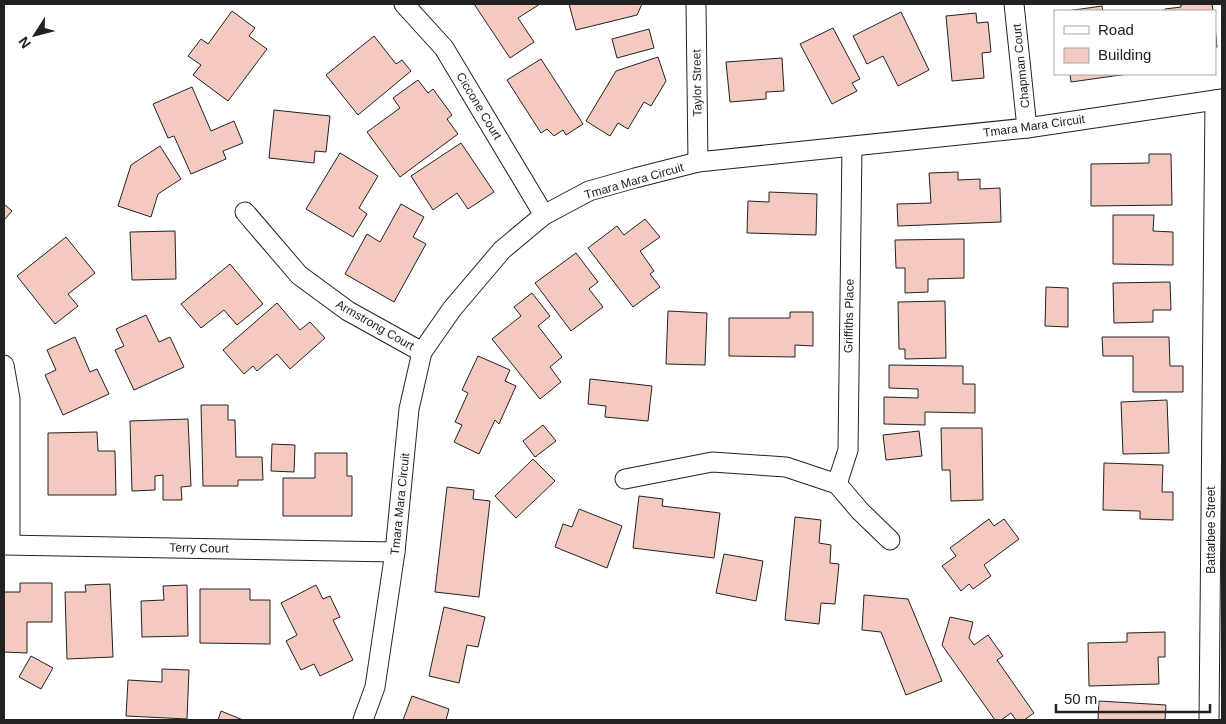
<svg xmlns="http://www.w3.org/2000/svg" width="1226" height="724" font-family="Arial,sans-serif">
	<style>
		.building { fill: #f3c9c0; stroke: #222 }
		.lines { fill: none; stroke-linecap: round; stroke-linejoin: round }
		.street-casing { stroke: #222; stroke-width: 21 }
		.street { stroke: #fff; stroke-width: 19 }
		.labels { text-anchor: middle; stroke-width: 4; stroke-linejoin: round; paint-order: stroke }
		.street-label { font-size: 12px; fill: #222; stroke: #fff }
	</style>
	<rect width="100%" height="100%" fill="#fff"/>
	<!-- building -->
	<g class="building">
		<path d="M474,4H540L518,18L534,42L510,58Z"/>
		<path d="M569,4H642L637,15L576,30Z"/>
		<path d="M1181,4H1212L1213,11H1165V9L1181,7Z"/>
		<path d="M1102,6L1103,11H1067Z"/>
		<path d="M232,11L255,28L249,36L267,49L228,101L193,75L201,65L188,56L201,39L208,44Z"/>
		<path d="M901,12L929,70L898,86L883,56L867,64L853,36Z"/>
		<path d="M976,13L977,23L988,22L991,52L982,53L984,78L952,81L946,16Z"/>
		<path d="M1215,25L1217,47L1215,48Z"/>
		<path d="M833,28L860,79L852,83L857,91L832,104L800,44Z"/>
		<path d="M649,29L654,48L617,58L612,39Z"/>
		<path d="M374,36L396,64L402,60L411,71L358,115L326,75Z"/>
		<path d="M658,57L666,81L651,106L644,102L628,129L618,123L610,136L586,121L616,71Z"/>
		<path d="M782,58L784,91L766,92V99L730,102L726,62Z"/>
		<path d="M541,59L583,124L566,135L563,130L554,136L547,129L541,133L507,80Z"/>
		<path d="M1070,74H1128L1071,82Z"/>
		<path d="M418,80L428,93L433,89L452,115L447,119L458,134L400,177L367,132L400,108L393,98Z"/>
		<path d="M192,87L211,131L234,121L243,143L223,151L226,159L191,174L174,136L168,138L153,104Z"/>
		<path d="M274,110L330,116L326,152L315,151L314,163L269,158Z"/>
		<path d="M461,143L494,192L468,209L457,193L433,210L411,176Z"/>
		<path d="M160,146L181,179L158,194L151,217L118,206L131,165Z"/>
		<path d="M340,153L378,176L359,208L367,214L353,237L306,209Z"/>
		<path d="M1149,154H1171L1172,205L1091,206V164L1149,163Z"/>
		<path d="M958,172V180L980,179V189L1000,188L1001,222L898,226L897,204L931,203L929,173Z"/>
		<path d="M769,192L817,194L816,235L747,233L748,201L769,202Z"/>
		<path d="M4,204L12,211L4,220Z"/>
		<path d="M401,204L424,217L413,237L426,244L394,302L345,274L367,234L380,242Z"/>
		<path d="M1113,215H1154L1153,231L1173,232V265L1113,264Z"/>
		<path d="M645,219L660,237L640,251L654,271L650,274L660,287L633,307L588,248L617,226L624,235Z"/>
		<path d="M175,231L176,279L132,280L130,232Z"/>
		<path d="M66,237L95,273L68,294L78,306L55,324L17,276Z"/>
		<path d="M964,239V278L928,279V292L905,293V268H896L895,240Z"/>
		<path d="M576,253L598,282L589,289L603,307L571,331L535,283Z"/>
		<path d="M230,264L263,304L237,325L224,310L201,328L181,304Z"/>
		<path d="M1170,282L1171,310H1153V322L1114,323L1113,283Z"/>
		<path d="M1046,287L1068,288V327L1045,326Z"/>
		<path d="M532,293L550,316L538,326L562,357L550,367L561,382L540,399L492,339L521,316L514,307Z"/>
		<path d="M945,301L946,358L905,359V349H899L898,302Z"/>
		<path d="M277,303L300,330L310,322L325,338L290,369L277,354L257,371L253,366L244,374L223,350Z"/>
		<path d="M668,311L707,313L705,365L666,364Z"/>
		<path d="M790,312H813V346L795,345V357L729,356V318H790Z"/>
		<path d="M146,315L159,342L170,337L184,367L134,390L115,350L124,346L116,329Z"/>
		<path d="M75,337L90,372L97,369L109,394L63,415L45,375L56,370L47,350Z"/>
		<path d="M1102,337H1169L1170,366H1183V392H1133V356H1103Z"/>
		<path d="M478,356L510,370L505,381L516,386L499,424L495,420L479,454L454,442L462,425L455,422L468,393L462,390Z"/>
		<path d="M889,365L963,366V384H975V413L925,412V425L884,424V397L918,398V389L889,388Z"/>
		<path d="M590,379L652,386L648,421L605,417L606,406L588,404Z"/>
		<path d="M1167,400L1169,453L1123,454L1121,402Z"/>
		<path d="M201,405H228V420H235L236,457H262L263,480H238V486H203Z"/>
		<path d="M188,419L191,486L181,487L182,500H163V475L155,476V490L132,491L130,421Z"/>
		<path d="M543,425L556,441L535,457L523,441Z"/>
		<path d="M941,428H982L983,500L951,501L950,470H942Z"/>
		<path d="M919,431L922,456L886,460L883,435Z"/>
		<path d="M97,432L98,451H115L116,495H48V433Z"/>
		<path d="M272,444L295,445L294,472L271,471Z"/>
		<path d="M315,453H347V476H352V516H283V478H315Z"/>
		<path d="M533,459L555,481L516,518L495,496Z"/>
		<path d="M1104,463L1163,465L1162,492H1173V520L1140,519V511L1103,510Z"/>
		<path d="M447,487L474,490L473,499L490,501L479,597L435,592Z"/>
		<path d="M639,496L663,499L662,506L720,513L714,558L633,548Z"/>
		<path d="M579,509L622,526L607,568L555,547L563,524L572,527Z"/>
		<path d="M795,517L821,520L819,543L831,545L830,563L839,564L835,604L821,603L819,624L785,620Z"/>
		<path d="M989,519L994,526L1004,519L1019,539L984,565L991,576L973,589L969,584L961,591L942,566L956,556L950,548Z"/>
		<path d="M724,554L763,561L756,601L716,593Z"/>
		<path d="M20,583H52V622H27V653L4,652V592H20Z"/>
		<path d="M110,584L113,657L67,659L65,592H86L85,585Z"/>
		<path d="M187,585L188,636L142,637L141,601L164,600L163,586Z"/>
		<path d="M316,585L323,599L330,596L340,617L333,620L353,660L320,676L314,664L301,670L286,641L297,635L281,603Z"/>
		<path d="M200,589H250V600H270V644L200,643Z"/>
		<path d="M864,595L908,599L942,681L906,695L881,632L862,630Z"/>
		<path d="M444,607L485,617L478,647L467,645L459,683L429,676Z"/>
		<path d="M950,617L973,622L969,638L974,645L988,635L1003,656L997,660L1034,713L1024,720H1016L1011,713L1001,720H995L942,645Z"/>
		<path d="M1165,632V657H1158L1159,684L1089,686L1088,643L1127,642V633Z"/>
		<path d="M31,656L53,668L41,689L19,677Z"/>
		<path d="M162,669L189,670L187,719L126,716L128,680L162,682Z"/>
		<path d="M412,696L449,709L446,720H403Z"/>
		<path d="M1099,701L1166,705L1165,720H1098Z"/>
		<path d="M221,711L243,720H218Z"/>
	</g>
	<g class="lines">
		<!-- street casing -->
		<g class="street-casing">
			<g id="street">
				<path d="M404,4L444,48L544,215"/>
				<path d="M696,4L698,162"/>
				<path d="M1014,4L1027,128"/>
				<path d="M245,212L299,275L348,311L422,352"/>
				<path d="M4,365L10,399V544"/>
				<path d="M625,479L712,462L786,467L837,484L860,511L890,540"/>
				<path d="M837,484L848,450L852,147"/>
				<path d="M4,545L395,552"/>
				<path d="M363,720L375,687L395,552L409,409L422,352L452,309L502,250L544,215L589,191L635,178L698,162L1027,128L1222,99"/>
				<path d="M1209,720L1215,100"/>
			</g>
		</g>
		<!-- street -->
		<use href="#street" class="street"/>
	</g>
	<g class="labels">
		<!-- street labels -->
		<g class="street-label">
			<text transform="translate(1021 66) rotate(-96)" y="4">Chapman Court</text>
			<text transform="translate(697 83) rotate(-91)" y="4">Taylor Street</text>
			<text transform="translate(479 106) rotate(59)" y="4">Ciccone Court</text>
			<text transform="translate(1034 126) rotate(-8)" y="4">Tmara Mara Circuit</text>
			<text transform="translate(634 181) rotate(-16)" y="4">Tmara Mara Circuit</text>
			<text transform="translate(849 316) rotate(-89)" y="4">Griffiths Place</text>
			<text transform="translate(375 325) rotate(30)" y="4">Armstrong Court</text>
			<text transform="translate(400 504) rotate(-84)" y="4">Tmara Mara Circuit</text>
			<text transform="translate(1211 530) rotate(-90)" y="4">Battarbee Street</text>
			<text transform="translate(199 548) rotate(1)" y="4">Terry Court</text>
		</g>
	</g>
	<!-- border -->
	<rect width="1226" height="724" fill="none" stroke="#222222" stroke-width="10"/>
	<!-- legend -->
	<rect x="1054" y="10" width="162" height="65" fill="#ffffff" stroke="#a7a7a7"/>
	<rect x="1064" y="26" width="25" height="8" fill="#ffffff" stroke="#a7a7a7"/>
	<text x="1098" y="35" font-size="15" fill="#222222">Road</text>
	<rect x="1064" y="48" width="25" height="15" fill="#f3c9c0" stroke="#a7a7a7"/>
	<text x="1098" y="60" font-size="15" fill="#222222">Building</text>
	<!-- north arrow -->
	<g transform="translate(35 35) rotate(234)" stroke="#ffffff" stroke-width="4" paint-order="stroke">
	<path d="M0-4L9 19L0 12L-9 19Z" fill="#222222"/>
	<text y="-8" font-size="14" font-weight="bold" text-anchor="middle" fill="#222222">N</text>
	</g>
	<!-- scale -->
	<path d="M1056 704v8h154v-8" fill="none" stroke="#222222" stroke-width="2.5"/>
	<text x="1064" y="704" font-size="15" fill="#222222" stroke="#ffffff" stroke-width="4" paint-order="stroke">50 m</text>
</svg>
